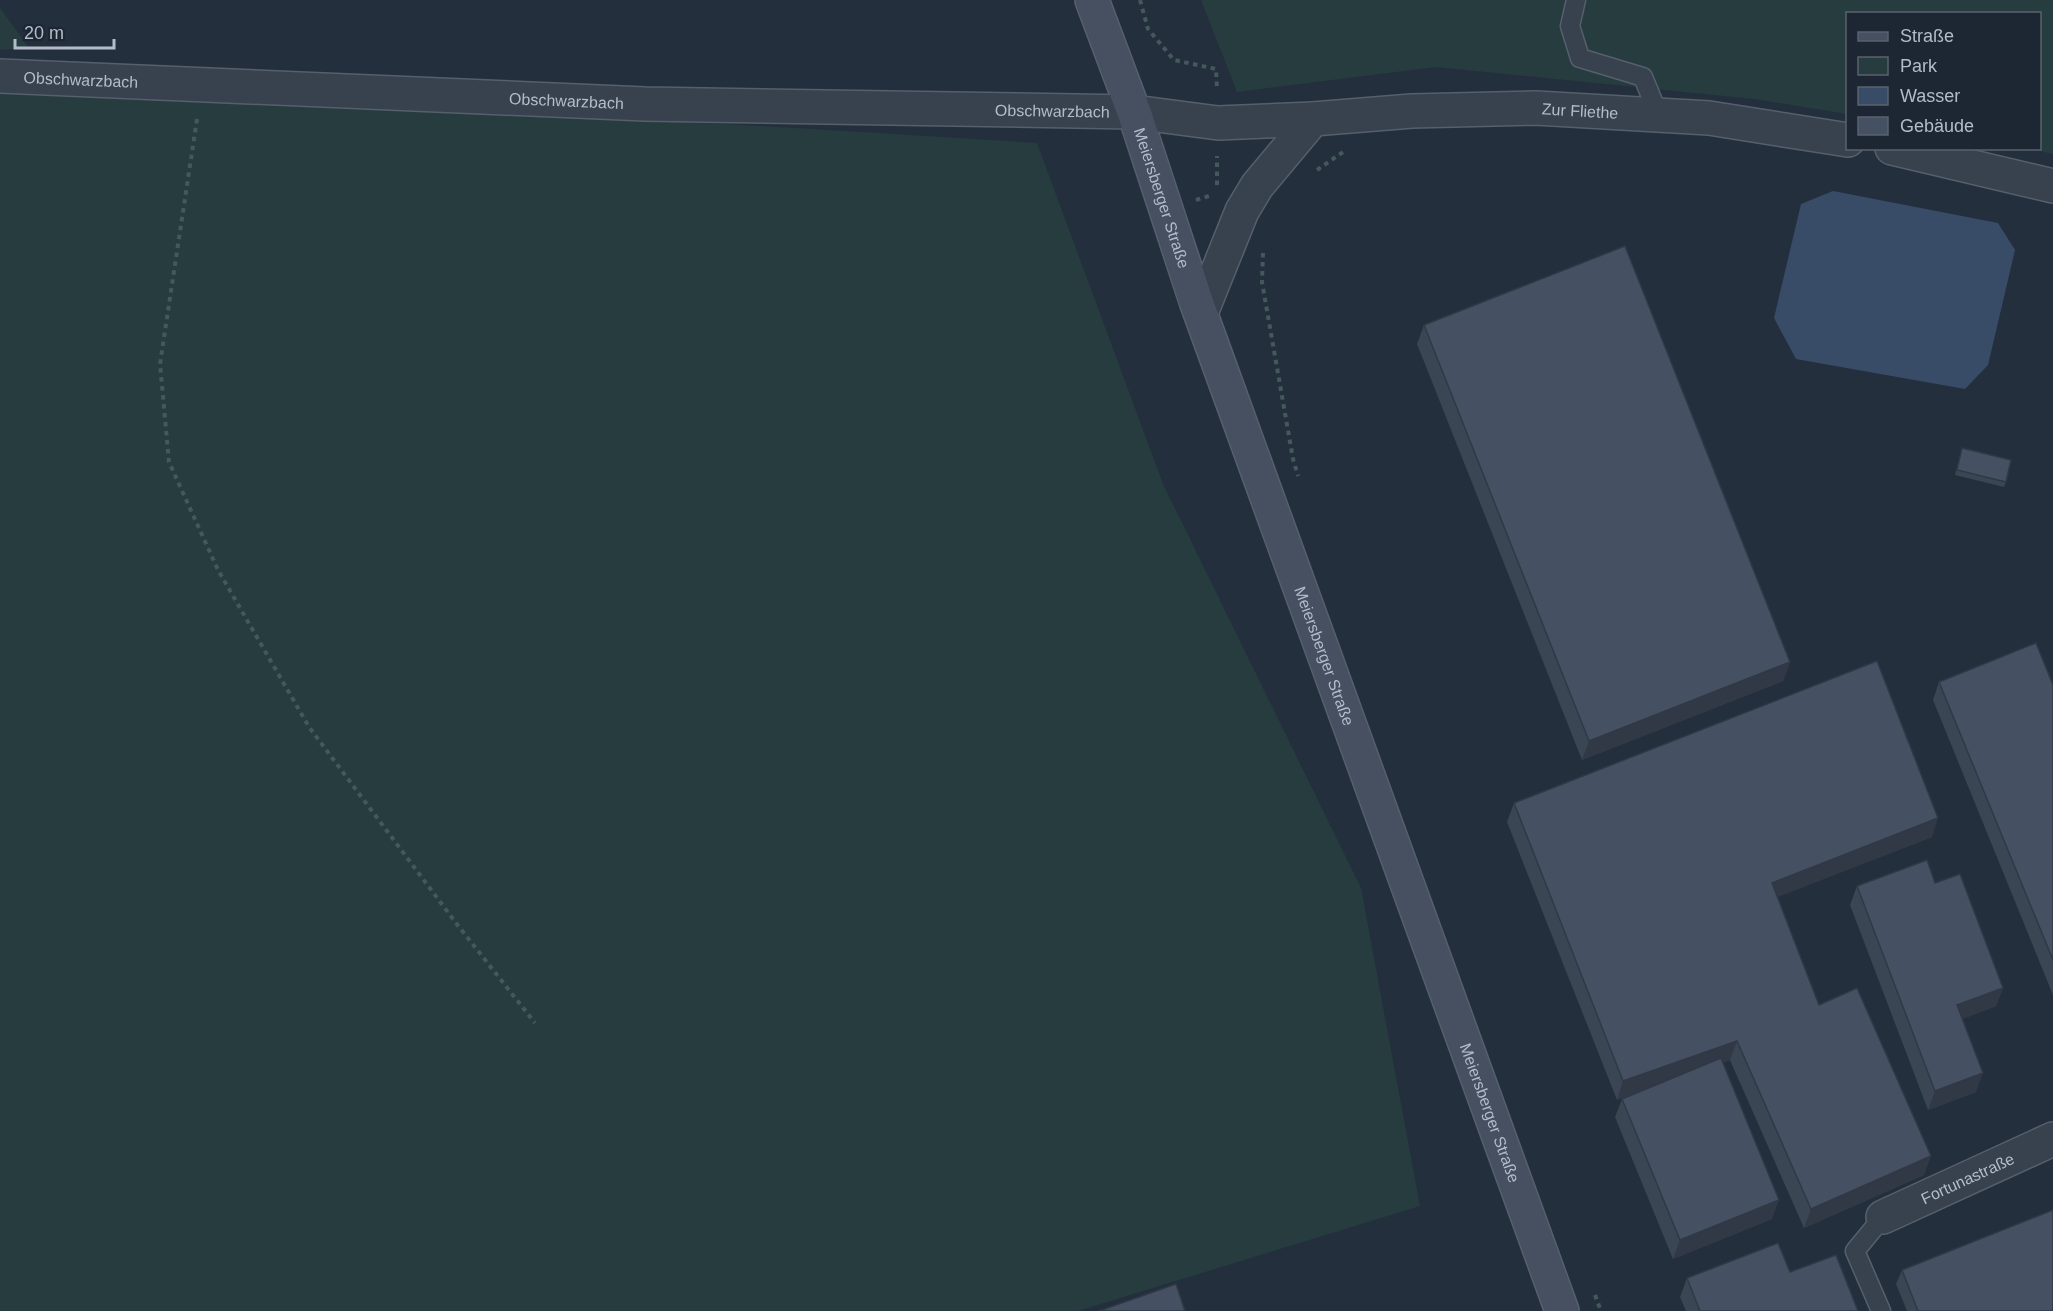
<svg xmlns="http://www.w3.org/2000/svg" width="2053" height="1311" font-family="Arial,sans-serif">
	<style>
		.green { fill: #263c3f }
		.water { fill: #394c67 }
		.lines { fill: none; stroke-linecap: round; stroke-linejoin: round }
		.service-casing { stroke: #565f6c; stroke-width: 21 }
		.minor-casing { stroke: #565f6c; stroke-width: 36 }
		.secondary-casing { stroke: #565f6c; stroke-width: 36 }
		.path { stroke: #44595c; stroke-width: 4; stroke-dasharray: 4.5 4.5; stroke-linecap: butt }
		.service { stroke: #38414e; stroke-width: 18 }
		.minor { stroke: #38414e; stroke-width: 33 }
		.secondary { stroke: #465061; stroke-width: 33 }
		.wall { fill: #3b4654 }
		.shaded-wall { fill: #303945 }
		.building { fill: #455162; stroke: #303945; stroke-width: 1.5 }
		.labels { text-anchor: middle; stroke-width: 4.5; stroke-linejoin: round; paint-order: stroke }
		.street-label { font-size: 16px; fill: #b4bcc9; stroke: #1d2633 }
	</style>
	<rect width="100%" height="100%" fill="#242f3e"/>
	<!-- green -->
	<g class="green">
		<path d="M1201,0H2053V154L2030,149L2040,148V14H1848L1847,114L1754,99L1436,67L1237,92Z"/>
		<path d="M0,8L29,48L0,50Z"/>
		<path d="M0,93C346,101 692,121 1037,143L1163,484L1361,888L1420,1206L1078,1311H0Z"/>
	</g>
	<!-- water -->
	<path class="water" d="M1833,191L1998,223L2015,250L1988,365L1965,389L1796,359L1774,318L1801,204Z"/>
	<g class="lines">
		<!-- service casing -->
		<g class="service-casing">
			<g id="service">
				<path d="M1576,0L1570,26L1580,58L1643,77L1659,116"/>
				<path d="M1881,1311L1855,1251L1883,1217"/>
			</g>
		</g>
		<!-- minor casing -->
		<g class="minor-casing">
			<g id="minor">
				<path id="s1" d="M0,76L645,104L1134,112L1218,123L1313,119L1412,111L1536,108L1709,118L1848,140"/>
				<path d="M1892,148L2053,186"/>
				<path d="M1201,313L1242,211L1257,186L1313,119"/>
				<path id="s2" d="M1883,1217L2053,1139"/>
			</g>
		</g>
		<!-- secondary casing -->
		<g class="secondary-casing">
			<g id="secondary">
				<path id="s3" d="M1092,0L1134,112L1196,301L1562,1311"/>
			</g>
		</g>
		<!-- path -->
		<g class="path">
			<path d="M1140,0L1148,29L1174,60L1216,69L1217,89"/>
			<path d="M197,119L160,364L169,462L218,570L309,727L456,923L535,1023"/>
			<path d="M1317,170L1343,152"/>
			<path d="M1217,185V156"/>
			<path d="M1196,200L1212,195"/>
			<path d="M1263,253L1262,282L1293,459L1298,476"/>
			<path d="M1595,1295L1601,1311"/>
		</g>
		<!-- service -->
		<use href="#service" class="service"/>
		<!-- minor -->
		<use href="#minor" class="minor"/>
		<!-- secondary -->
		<use href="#secondary" class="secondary"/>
	</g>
	<!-- wall -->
	<g class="wall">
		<path d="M1424,325L1790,662L1783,681L1582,760L1417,344Z"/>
		<path d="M1962,448L2006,482L2004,487L1955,475Z"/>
		<path d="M1939,682L2053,685V995L1933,700Z"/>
		<path d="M1514,803L1932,837L1777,897L1819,1005L1924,1175L1804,1228L1730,1060L1722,1063L1772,1219L1673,1259L1615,1117L1622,1099L1628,1096L1617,1100L1507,822Z"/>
		<path d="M1935,883L2003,988L1996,1006L1962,1019L1976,1092L1928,1110L1850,905L1857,886Z"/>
		<path d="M1902,1270L2053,1311H1907L1896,1284Z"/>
		<path d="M1790,1272L1858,1311H1686L1680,1297L1687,1278Z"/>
	</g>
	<!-- shaded-wall -->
	<g class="shaded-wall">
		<path d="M1790,662L1783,681L1582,760L1589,741Z"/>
		<path d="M1938,818L1932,837L1765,902L1772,883Z"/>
		<path d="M2003,988L1996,1006L1950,1024L1957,1005Z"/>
		<path d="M1737,1041L1730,1060L1617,1100L1623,1081Z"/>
		<path d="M1983,1073L1976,1092L1928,1110L1935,1091Z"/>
		<path d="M1931,1156L1924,1175L1804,1228L1811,1209Z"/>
		<path d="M1779,1200L1772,1219L1673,1259L1680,1240Z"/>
	</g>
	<!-- building -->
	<g class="building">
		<path d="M1625,246L1790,662L1589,741L1424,325Z"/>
		<path d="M1962,448L2011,460L2006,482L1957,470Z"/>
		<path d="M2036,643L2053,685V960L1939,682Z"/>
		<path d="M1877,661L1938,818L1772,883L1819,1005L1857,988L1931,1156L1811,1209L1737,1041L1623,1081L1514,803Z"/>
		<path d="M1927,860L1935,883L1960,874L2003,988L1957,1005L1983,1073L1935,1091L1857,886Z"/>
		<path d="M1721,1058L1779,1200L1680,1240L1622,1099Z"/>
		<path d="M2053,1210V1311H1918L1902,1270Z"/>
		<path d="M1778,1243L1790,1272L1836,1255L1858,1311H1700L1687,1278Z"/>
		<path d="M1176,1284L1185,1311H1099Z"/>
	</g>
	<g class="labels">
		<!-- street labels -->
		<g class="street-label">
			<text dy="6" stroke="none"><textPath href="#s1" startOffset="81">Obschwarzbach</textPath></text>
			<text dy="6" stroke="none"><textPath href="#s1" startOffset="567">Obschwarzbach</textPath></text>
			<text dy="6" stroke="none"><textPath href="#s1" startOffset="1053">Obschwarzbach</textPath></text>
			<text dy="6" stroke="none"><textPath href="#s1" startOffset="1582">Zur Fliethe</textPath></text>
			<text dy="6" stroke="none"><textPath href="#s3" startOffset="210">Meiersberger Straße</textPath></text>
			<text dy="6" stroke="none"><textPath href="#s3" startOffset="696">Meiersberger Straße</textPath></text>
			<text dy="6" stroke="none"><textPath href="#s3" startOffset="1182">Meiersberger Straße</textPath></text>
			<text dy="6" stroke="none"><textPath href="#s2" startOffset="93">Fortunastraße</textPath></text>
		</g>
	</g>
	<!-- legend -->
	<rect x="1846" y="12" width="195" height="138" fill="#1d2633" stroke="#59626f" stroke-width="1.5"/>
	<rect x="1858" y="32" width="30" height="9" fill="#465061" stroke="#59626f" stroke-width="1.5"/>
	<text x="1900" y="42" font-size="18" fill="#b4bcc9">Straße</text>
	<rect x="1858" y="57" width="30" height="18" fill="#263c3f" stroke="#59626f" stroke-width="1.5"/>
	<text x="1900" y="72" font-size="18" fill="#b4bcc9">Park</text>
	<rect x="1858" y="87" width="30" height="18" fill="#394c67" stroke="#59626f" stroke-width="1.5"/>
	<text x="1900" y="102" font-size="18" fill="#b4bcc9">Wasser</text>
	<rect x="1858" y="117" width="30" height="18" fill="#455162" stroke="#59626f" stroke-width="1.5"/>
	<text x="1900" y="132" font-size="18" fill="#b4bcc9">Gebäude</text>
	<!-- scale -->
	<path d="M15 39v9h99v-9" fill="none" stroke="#b4bcc9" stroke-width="3"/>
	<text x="24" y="39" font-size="18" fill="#b4bcc9" stroke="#1d2633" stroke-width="4.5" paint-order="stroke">20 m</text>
</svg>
